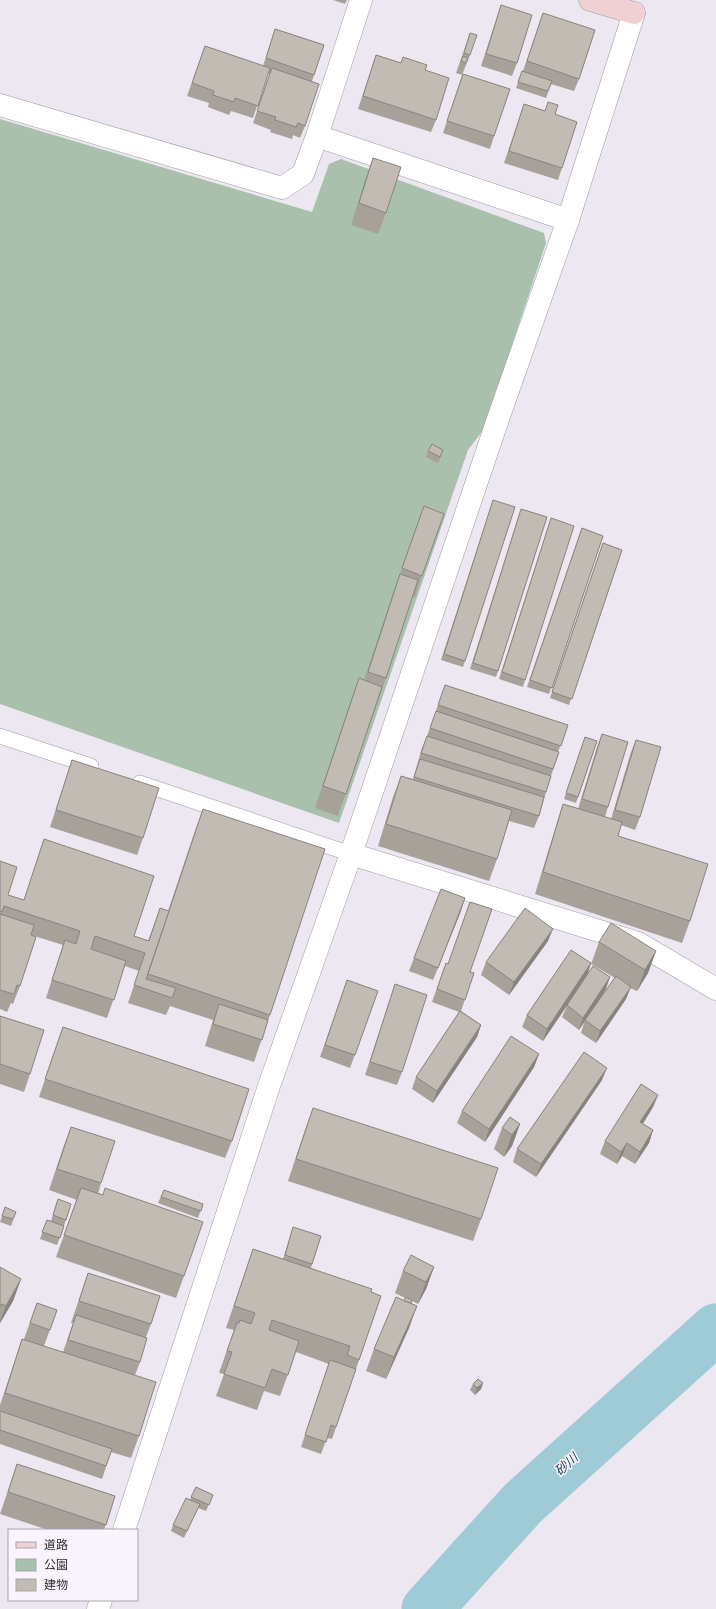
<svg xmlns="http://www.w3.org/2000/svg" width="716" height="1609" font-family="Helvetica,'Noto Sans JP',sans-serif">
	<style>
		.green { fill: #a9c0ad }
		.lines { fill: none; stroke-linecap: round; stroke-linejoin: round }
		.river { stroke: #9ecbd5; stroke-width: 51 }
		.lane-casing { stroke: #a09ba4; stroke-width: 16 }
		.street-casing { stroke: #a09ba4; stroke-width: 23 }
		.secondary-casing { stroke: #a09ba4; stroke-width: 23 }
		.lane { stroke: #fff; stroke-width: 15 }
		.street { stroke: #fff; stroke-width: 22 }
		.secondary { stroke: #f1d0d4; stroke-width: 22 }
		.wall { fill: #a7a19a }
		.shaded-wall { fill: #88837d }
		.building { fill: #c2bbb3; stroke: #88837d }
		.labels { text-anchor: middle; stroke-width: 3; stroke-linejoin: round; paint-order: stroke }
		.water-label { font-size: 13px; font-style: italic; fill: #133e46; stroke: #f9f4fe }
	</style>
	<rect width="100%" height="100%" fill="#ece7f0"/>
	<!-- green -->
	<path class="green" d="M0,119L312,212L329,164L341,159L544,233L546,243L484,429L468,450L339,823L0,704Z"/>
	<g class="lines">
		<!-- river -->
		<path class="river" d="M427,1609L523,1503L716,1329"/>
		<!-- lane casing -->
		<g class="lane-casing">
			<g id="lane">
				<path d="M0,736L91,766"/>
				<path d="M140,783L351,854"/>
			</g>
		</g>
		<!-- street casing -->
		<g class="street-casing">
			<g id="street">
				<path d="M0,105L282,188L303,174L317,136L568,220"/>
				<path d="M317,136L361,0"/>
				<path d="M351,854L638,943L716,989"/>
				<path d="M124,1530L269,1086L351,854L498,419L568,220L634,13"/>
				<path d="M98,1609L101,1600"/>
			</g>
		</g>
		<!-- secondary casing -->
		<g class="secondary-casing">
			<path id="secondary" d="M590,0L634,13"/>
		</g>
		<!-- lane -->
		<use href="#lane" class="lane"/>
		<!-- street -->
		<use href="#street" class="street"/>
		<!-- secondary -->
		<use href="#secondary" class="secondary"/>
	</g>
	<!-- wall -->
	<g class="wall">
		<path d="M333,0H347L345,4Z"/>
		<path d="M501,5L517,63L512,76L481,66Z"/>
		<path d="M543,13L579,79L574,91L551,84L546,98L516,88L522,71H523Z"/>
		<path d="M275,29L324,45L312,81L305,126L300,138L293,135L292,139L270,132L271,130L253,123L270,74L268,73L253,118L231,111L229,115L208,107L209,103L187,96L205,46L263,66Z"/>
		<path d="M470,33V55L462,75L456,73Z"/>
		<path d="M376,55L425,70L436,120L431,132L358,109Z"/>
		<path d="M463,74L494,136L490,149L443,133Z"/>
		<path d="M524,104L555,114L562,168L558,180L504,163Z"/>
		<path d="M373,158L386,213L378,234L351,225L365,180Z"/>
		<path d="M428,451L441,456L438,463L426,457Z"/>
		<path d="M424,506L422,576L415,597H412L386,678L338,816L315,808L351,700L359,678L364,680L392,596Z"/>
		<path d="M491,506L465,661L463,667L441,660Z"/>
		<path d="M519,515L498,671L496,677L470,669Z"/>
		<path d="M549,525L525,680L523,687L499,679Z"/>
		<path d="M582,528L603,536L549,694L527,687Z"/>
		<path d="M603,543L622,550L569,705L550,698Z"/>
		<path d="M445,685L568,725L558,752H559L551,776L539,816L534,828L509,821L497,859L489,881L378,846L393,797L401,776L413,779L422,748L427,736Z"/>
		<path d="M602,734L608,807L605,817L611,819L631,752L636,740L640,817L635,830L621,825L618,836L690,921L682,943L535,894L556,826L563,804L578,809L597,747Z"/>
		<path d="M585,737L597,741L576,803L564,799Z"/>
		<path d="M72,760L143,838L137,855L50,827Z"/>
		<path d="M203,809L270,1015L254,1062L205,1046L213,1020L170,1006L166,1015L128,1003L139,971L125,966L107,1018L46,998L63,945L31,935L20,986L13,1004L11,1003L7,1012L0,1009V861L8,895L24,900L44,839L134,936L148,941L160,908L168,911L195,831Z"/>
		<path d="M461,911L433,980L409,971L414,958Z"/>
		<path d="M548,941L509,995L481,975L486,962Z"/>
		<path d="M599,942L656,951L648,973L637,991L630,988L626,999L596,1043L581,1033L585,1020L615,978L591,964Z"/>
		<path d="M446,963L474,973L461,1011L481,1025L477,1037L433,1103L412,1089L416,1077L459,1012L432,1002Z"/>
		<path d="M591,963L588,973L606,989L579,1030L562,1017L567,1006L543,1041L522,1027L527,1015Z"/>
		<path d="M347,980L378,991L350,1068L320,1057Z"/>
		<path d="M395,984L402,1072L397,1085L365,1075Z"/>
		<path d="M0,1016L30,1074L24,1092L0,1084Z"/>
		<path d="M63,1027L232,1141L225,1158L39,1097Z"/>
		<path d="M539,1054L534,1067L485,1142L457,1123L462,1111Z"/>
		<path d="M602,1080L536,1177L513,1162L517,1149Z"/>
		<path d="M658,1095L653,1107L643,1124L653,1130L649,1143L635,1164L622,1156L617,1164L600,1154L605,1141Z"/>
		<path d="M313,1108L481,1219L473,1241L288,1181L305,1130Z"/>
		<path d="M520,1124L512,1146L504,1157L494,1149L502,1128Z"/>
		<path d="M71,1127L101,1183L98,1194L184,1276L176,1298L56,1257L77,1200L49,1190L63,1148Z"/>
		<path d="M164,1190L203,1204L198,1218L158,1203Z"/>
		<path d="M58,1199L66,1220L57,1245L40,1239L47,1220L51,1221Z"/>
		<path d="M5,1207L16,1212L11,1226L0,1222Z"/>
		<path d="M293,1227L321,1236L311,1268L381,1296L332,1439L327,1438L321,1454L301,1447L329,1364L296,1352L280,1396L264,1391L257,1410L216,1396L224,1374L219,1373L234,1330L226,1328L253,1249L283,1259Z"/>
		<path d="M0,1267L21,1279L13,1301L0,1323Z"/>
		<path d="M434,1267L426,1289L418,1304L412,1301L411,1303L409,1328L386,1379L366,1371L374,1349L405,1298L395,1293L403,1271Z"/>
		<path d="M88,1273L151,1324L146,1337L140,1362L135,1375L139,1436L131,1458L111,1452L102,1479L0,1444V1405L22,1339H24L37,1303L57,1310L44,1346L63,1352L73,1323H71Z"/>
		<path d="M483,1383L481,1389L475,1395L470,1390L473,1384Z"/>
		<path d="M17,1464L115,1496L104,1530H48L0,1514Z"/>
		<path d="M196,1487L213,1495L206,1511L198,1508L184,1538L171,1531L173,1525L190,1500Z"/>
	</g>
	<!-- shaded-wall -->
	<g class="shaded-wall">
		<path d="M465,898L461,911L433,980L438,968Z"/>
		<path d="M553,929L548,941L509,995L514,982Z"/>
		<path d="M656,951L648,973L637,991L645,970Z"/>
		<path d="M591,963L587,975L543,1041L547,1029Z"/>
		<path d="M610,977L606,989L579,1030L583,1018Z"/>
		<path d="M631,987L626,999L596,1043L600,1031Z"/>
		<path d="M481,1025L477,1037L433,1103L437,1091Z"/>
		<path d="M539,1054L534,1067L485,1142L489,1129Z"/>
		<path d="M607,1068L602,1080L536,1177L541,1164Z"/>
		<path d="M658,1095L653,1107L636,1134L640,1122Z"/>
		<path d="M520,1124L512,1146L504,1157L512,1135Z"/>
		<path d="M653,1130L649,1143L635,1164L640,1152Z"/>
		<path d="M627,1143L622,1156L617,1164L621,1152Z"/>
		<path d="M434,1267L426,1289L418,1304L426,1282Z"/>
		<path d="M21,1279L13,1301L0,1323V1321L6,1306Z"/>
		<path d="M417,1306L409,1328L386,1379L394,1357Z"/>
		<path d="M483,1383L481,1389L475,1395L477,1388Z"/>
	</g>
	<!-- building -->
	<g class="building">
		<path d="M501,5L532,15L517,63L486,54Z"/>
		<path d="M543,13L595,30L579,79L527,61Z"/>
		<path d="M275,29L324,45L314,75L266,58Z"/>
		<path d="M470,33L477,35L470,55L464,53Z"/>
		<path d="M205,46L270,68L258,106L235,98L234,102L213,95L214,91L192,83Z"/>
		<path d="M376,55L401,63L403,57L427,65L425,70L449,78L436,120L363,96Z"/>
		<path d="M463,56L468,58L466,63L461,61Z"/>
		<path d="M272,68L319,84L305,126L298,123L296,127L275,120L276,117L257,111Z"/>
		<path d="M522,71L552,81L548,91L518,82Z"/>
		<path d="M463,74L510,89L494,136L447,121Z"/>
		<path d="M548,102L558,105L555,114L577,122L562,168L509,151L524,104L545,111Z"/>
		<path d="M373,158L401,167L386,213L359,203Z"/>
		<path d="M432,444L443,450L440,457L428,451Z"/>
		<path d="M493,500L515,507L465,661L444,654Z"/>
		<path d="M424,506L444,514L422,576L402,568Z"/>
		<path d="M521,509L547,517L498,671L473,663Z"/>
		<path d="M551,518L574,526L525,680L502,672Z"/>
		<path d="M582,528L603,536L552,688L530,680Z"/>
		<path d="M603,543L622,550L572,699L552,692Z"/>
		<path d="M400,574L418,580L386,678L368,672Z"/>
		<path d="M359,678L382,687L346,794L323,786Z"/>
		<path d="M445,685L568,725L561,746L438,705Z"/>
		<path d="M436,711L559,752L553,769L430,728Z"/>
		<path d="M602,734L628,742L608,807L582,799Z"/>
		<path d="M427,736L551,776L546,792L421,753Z"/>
		<path d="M585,737L597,741L578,797L566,793Z"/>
		<path d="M636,740L661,747L640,817L615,810Z"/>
		<path d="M420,759L544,797L539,816L414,777Z"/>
		<path d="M72,760L159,788L143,838L56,810Z"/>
		<path d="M401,776L512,810L497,859L386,824Z"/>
		<path d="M563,804L622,822L618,836L708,864L690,921L543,872Z"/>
		<path d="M203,809L325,849L270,1015L148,974Z"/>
		<path d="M44,839L154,876L134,936L149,941L160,908L169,911L146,979L176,988L172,998L134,985L145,953L95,936L91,949L126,961L114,1000L52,980L65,940L76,944L80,931L4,906L2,912L0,911V861L17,867L8,895L24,900Z"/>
		<path d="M441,889L465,898L438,968L414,958Z"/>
		<path d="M470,902L492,909L470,972L474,973L465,1000L437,989L446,963L448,964Z"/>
		<path d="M525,908L553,929L514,982L486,962Z"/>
		<path d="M0,914L34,925L31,935L36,937L20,986L17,985L14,994L0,990Z"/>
		<path d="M611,923L656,951L645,970L599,942Z"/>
		<path d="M571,950L591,963L547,1029L527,1015Z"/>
		<path d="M593,966L610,977L583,1018L567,1005Z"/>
		<path d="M616,976L631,987L600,1031L585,1020Z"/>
		<path d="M347,980L378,991L355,1055L325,1045Z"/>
		<path d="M395,984L427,995L402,1072L370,1062Z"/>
		<path d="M219,1004L268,1020L262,1040L213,1024Z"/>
		<path d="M460,1011L481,1025L437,1091L416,1077Z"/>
		<path d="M0,1016L44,1030L30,1074L0,1064Z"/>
		<path d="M63,1027L249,1089L232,1141L45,1079Z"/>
		<path d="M511,1036L539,1054L489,1129L462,1111Z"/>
		<path d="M584,1052L607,1068L541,1164L517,1149Z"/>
		<path d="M641,1084L658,1095L640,1122L653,1130L640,1152L627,1143L621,1152L605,1141Z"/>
		<path d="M313,1108L498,1168L481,1219L296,1159Z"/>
		<path d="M510,1117L520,1124L512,1135L502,1128Z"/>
		<path d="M71,1127L115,1141L101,1183L57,1169Z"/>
		<path d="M81,1188L103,1195L105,1188L203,1222L184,1276L64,1235Z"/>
		<path d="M164,1190L203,1204L201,1211L161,1197Z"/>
		<path d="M58,1199L71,1204L66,1220L53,1215Z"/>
		<path d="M5,1207L16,1212L13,1219L2,1216Z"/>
		<path d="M47,1220L64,1226L60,1238L42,1232Z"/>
		<path d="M293,1227L321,1236L312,1264L285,1255Z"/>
		<path d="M253,1249L372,1289L371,1292L381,1296L359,1360L347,1355L350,1346L272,1320L269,1330L299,1341L288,1375L272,1369L265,1388L224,1374L232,1352L227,1351L237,1323H239L240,1320L251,1324L255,1313L234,1306Z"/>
		<path d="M411,1255L434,1267L426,1282L403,1271Z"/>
		<path d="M0,1267L21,1279L6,1306L2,1304L0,1307Z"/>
		<path d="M88,1273L160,1296L151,1324L79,1301Z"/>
		<path d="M396,1297L417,1306L394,1357L374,1349Z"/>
		<path d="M406,1297L412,1300L411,1303L404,1301Z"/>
		<path d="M37,1303L57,1310L50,1330L30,1323Z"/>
		<path d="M76,1315L147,1338L140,1362L68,1340Z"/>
		<path d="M22,1339L156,1382L139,1436L5,1393Z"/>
		<path d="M330,1360L356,1369L336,1427L331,1425L326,1442L305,1435Z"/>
		<path d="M478,1379L483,1383L477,1388L473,1384Z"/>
		<path d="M0,1411L112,1449L106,1466L0,1430Z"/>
		<path d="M17,1464L115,1496L106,1525L8,1492Z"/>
		<path d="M196,1487L213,1495L209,1505L191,1497Z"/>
		<path d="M186,1498L200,1504L187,1531L173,1525Z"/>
	</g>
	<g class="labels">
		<!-- water labels -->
		<g class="water-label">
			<text transform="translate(566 1464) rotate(-42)" y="5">砂川</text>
		</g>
	</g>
	<!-- legend -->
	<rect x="8" y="1529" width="130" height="72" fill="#f9f4fe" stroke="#a8a5ac"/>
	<rect x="16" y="1542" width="20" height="6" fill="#f1d0d4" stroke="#a8a5ac"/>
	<text x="44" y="1549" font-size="12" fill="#2f2e31">道路</text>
	<rect x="16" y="1559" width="20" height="12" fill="#a9c0ad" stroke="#a8a5ac"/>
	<text x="44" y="1569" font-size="12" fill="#2f2e31">公園</text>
	<rect x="16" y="1579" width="20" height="12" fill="#c2bbb3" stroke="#a8a5ac"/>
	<text x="44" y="1589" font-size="12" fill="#2f2e31">建物</text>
</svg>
